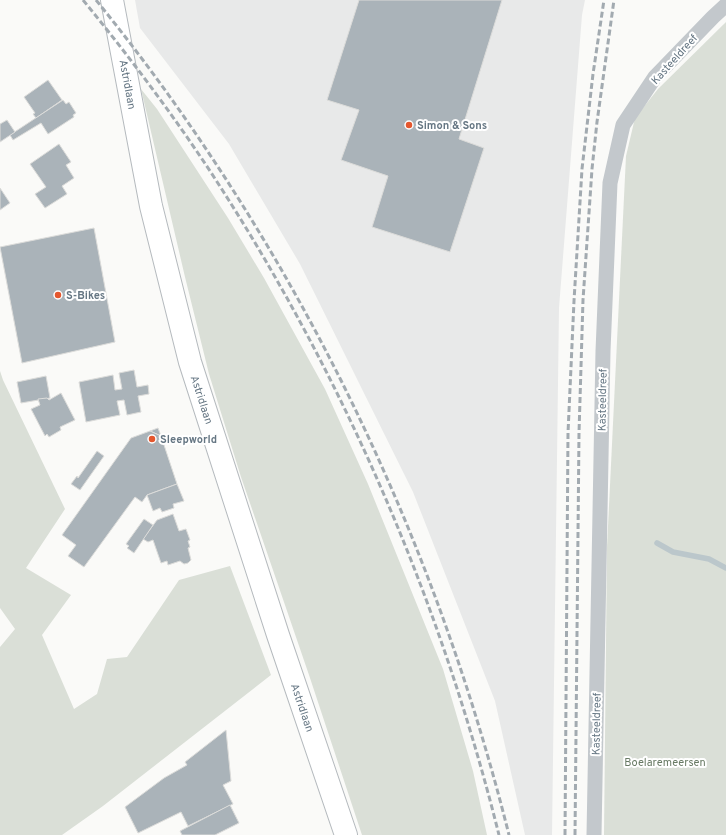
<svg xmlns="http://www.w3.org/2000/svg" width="726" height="835" font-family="Overpass,sans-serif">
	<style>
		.built { fill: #e8e9e9 }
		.green { fill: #dadfd7 }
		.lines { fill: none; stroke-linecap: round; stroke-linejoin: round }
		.stream { stroke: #bbc7cb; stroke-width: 5.5 }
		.building { fill: #aab3b9; stroke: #dcdcda }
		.primary-casing { stroke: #b5babe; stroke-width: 24 }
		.street { stroke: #c3c8cc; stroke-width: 15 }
		.primary { stroke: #fff; stroke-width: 22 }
		.rail { stroke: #a2aab0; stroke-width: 3; stroke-dasharray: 6 3; stroke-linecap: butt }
		.poi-dot { fill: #e4572e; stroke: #fff; stroke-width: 1.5 }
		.labels { text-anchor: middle; stroke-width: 4; stroke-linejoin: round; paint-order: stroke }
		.street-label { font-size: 11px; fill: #657683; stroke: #fff }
		.poi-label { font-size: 11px; font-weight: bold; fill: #657683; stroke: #fff; text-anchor: start }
		.park-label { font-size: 11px; fill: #687a64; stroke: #fff }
	</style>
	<rect width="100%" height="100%" fill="#fafaf8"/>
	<!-- built -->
	<path class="built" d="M135,0H585L582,15L559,308L552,835H525L495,701L413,492L300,264L229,144L140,28Z"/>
	<!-- green -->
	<g class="green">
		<path d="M726,22V835H604L607,547L626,156L635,118L658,89Z"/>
		<path d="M141,89L157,109L228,218L264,278L325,389L368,484L443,669L473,771L487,835H362L309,675L241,477L209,374L185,277Z"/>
		<path d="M0,371L3,380L65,509L26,568L71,595L42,635L74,709L97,694L107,659L127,657L179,580L230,566L271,675L103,806L62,835H0V647L15,629L0,608Z"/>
	</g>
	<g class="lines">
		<!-- stream -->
		<path class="stream" d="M657,543L673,552L709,559L726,568"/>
	</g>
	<!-- building -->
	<g class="building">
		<path d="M359,0H502L459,139L484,148L450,252L372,227L388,176L341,160L359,110L327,100Z"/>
		<path d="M48,80L62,100L36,118L33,114L35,113L24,97Z"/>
		<path d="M63,100L66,104L69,102L76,113L73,115L74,117L48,134L41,123L13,140L10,135Z"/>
		<path d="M7,120L15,132L0,142V124Z"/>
		<path d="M59,144L71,162L66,165L74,178L62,186L67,194L45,208L35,194L46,187L30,164Z"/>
		<path d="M0,188L10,203L0,210Z"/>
		<path d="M94,228L115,342L22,363L0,247Z"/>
		<path d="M134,370L137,387L148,385L149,394L138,396L141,412L127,415L124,400L117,401L120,415L86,422L79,382L113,375L115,390L122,389L119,373Z"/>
		<path d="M46,376L50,398L21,403L17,382Z"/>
		<path d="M61,393L75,420L60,427L61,430L49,437L47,434L45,436L31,409L40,405L38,399L47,398L49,400Z"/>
		<path d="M158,428L161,436L150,431Z"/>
		<path d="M150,431L161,436L177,484L147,495L142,502L135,497L84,567L68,556L76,545L62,535L131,438Z"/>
		<path d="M97,451L104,456L80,490L71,484L77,476L78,478Z"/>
		<path d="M177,484L184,501L173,504L174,508L162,512L160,508L153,511L147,495Z"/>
		<path d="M173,514L179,531L186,529L190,540L188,541L190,547L188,548L191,560L188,563L184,564L180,561L168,565L167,561L161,563L153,540L148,542L143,539L157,520Z"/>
		<path d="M144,519L153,525L134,553L127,548L129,546L126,544Z"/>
		<path d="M226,730L231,781L223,785L233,804L188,826L181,812L138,833L125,807L164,778L187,765L185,762Z"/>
		<path d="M230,805L239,823L215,835H182L180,831Z"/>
	</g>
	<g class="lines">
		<!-- primary casing -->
		<g class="primary-casing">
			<g id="primary">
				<path id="s1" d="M112,0L151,206L190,362L278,635L346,835"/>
			</g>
		</g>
		<!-- street -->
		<path class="street" d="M594,835L603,351L610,183L623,125L655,77L713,17L726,5"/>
		<!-- primary -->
		<use href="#primary" class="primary"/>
		<!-- rail -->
		<g class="rail">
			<path d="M83,0C128,55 171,112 210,171C343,374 440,599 499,835"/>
			<path d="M96,0C294,244 433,531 509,835"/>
			<path d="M565,835L568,433L574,301L582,169L593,74L604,0"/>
			<path d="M575,835L579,433L583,300L592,169L597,122L614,0"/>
		</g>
	</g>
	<!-- markers -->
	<g class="poi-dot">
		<circle cx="409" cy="125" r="4"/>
		<circle cx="58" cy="295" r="4"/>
		<circle cx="152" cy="439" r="4"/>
	</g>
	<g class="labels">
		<!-- street labels -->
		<g class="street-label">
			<text transform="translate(674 59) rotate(-48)" y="4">Kasteeldreef</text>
			<text dy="4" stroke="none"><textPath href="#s1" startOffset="86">Astridlaan</textPath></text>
			<text dy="4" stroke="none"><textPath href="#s1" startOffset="410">Astridlaan</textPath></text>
			<text transform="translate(602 400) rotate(-89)" y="4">Kasteeldreef</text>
			<text dy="4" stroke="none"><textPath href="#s1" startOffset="734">Astridlaan</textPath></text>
			<text transform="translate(596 724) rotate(-89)" y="4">Kasteeldreef</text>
		</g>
		<!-- poi labels -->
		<g class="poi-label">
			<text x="417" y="129">Simon &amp; Sons</text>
			<text x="66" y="299">S-Bikes</text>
			<text x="160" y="443">Sleepworld</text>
		</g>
		<!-- park labels -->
		<g class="park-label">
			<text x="665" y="766">Boelaremeersen</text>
		</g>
	</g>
</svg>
